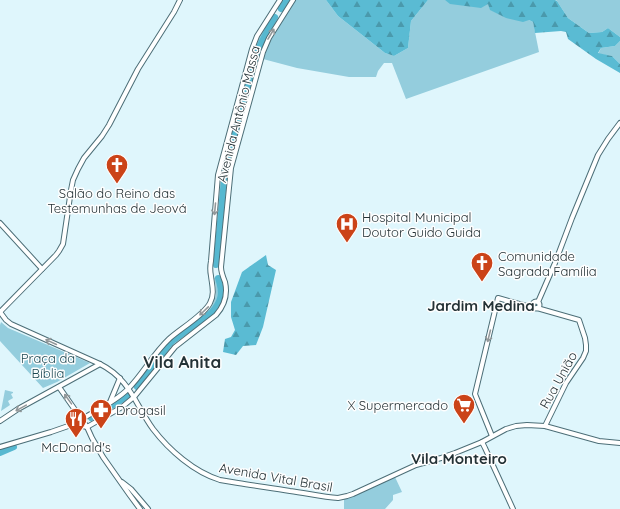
<svg xmlns="http://www.w3.org/2000/svg" width="620" height="509" font-family="Quicksand,sans-serif">
	<style>
		.green { fill: #94cddd }
		.forest { fill: url(#forest-firs) }
		.lines { fill: none; stroke-linecap: round; stroke-linejoin: round }
		.river { stroke: #57b8d0; stroke-width: 6 }
		.secondary-casing { stroke: #4c6e77; stroke-width: 6 }
		.secondary { stroke: #fff; stroke-width: 4 }
		.oneway { stroke: #92989a }
		.labels { text-anchor: middle; stroke-width: 3; stroke-linejoin: round; paint-order: stroke }
		.street-label { font-size: 13px; fill: #243236; stroke: #fefefe }
		.poi-label { font-size: 13px; fill: #243236; stroke: #fefefe; text-anchor: start }
		.park-label { font-size: 13px; fill: #1b4751; stroke: #fefefe }
		.quarter-label { font-size: 15px; font-weight: bold; fill: #243236; stroke: #fefefe }
		.district-label { font-size: 17px; font-weight: bold; fill: #243236; stroke: #fefefe }
	</style>
	<defs>
		<pattern id="forest-firs" width="22" height="20" patternUnits="userSpaceOnUse"><rect width="22" height="20" fill="#5abbd3"/><path d="M5 1l3.5 6h-7zM16 11l3.5 6h-7z" fill="#4a99ac"/></pattern>
	</defs>
	<rect width="100%" height="100%" fill="#dff6fc"/>
	<!-- green -->
	<g class="green">
		<path d="M282,0H291L283,11L281,12L279,10L277,7Z"/>
		<path d="M295,0H326L338,16L385,53L394,56L408,48L411,21L428,0H445L488,4L529,20L533,22L539,52L406,99L392,63H384L378,71L376,77H349L297,68L263,59L272,36Z"/>
		<path d="M556,0H620V37L608,28L602,32L589,33L568,18L557,1Z"/>
		<path d="M273,14L276,15L279,18L267,36L261,50L229,171L225,172L222,170L253,54L259,37Z"/>
		<path d="M620,41V64L612,56L598,54L601,48L615,46Z"/>
		<path d="M223,177L227,179L219,264L214,268L221,179Z"/>
		<path d="M219,275C225,292 224,302 211,315L176,341L171,346L137,390L134,386L167,344C176,336 185,329 194,322C212,309 220,301 214,278Z"/>
		<path d="M1,322L8,328L90,363L57,382L43,388L0,341V325Z"/>
		<path d="M5,390L13,392V393L11,394L13,398L8,401L10,405L1,411Z"/>
		<path d="M128,393L130,396L112,408L91,419L90,417L111,406Z"/>
		<path d="M395,477L402,492L393,495V500L385,509H344V498Z"/>
	</g>
	<!-- forest -->
	<g class="forest">
		<path d="M326,0H428L411,21L408,48L394,56L385,53L338,16Z"/>
		<path d="M445,0H555L557,1L568,18L589,33L602,32L608,28L620,37V41L615,46L601,48L598,53L612,56L620,64V73L596,59L568,39L566,32L561,31L535,33L533,22L529,20L523,22L506,18L490,10L488,4L481,8L450,4Z"/>
		<path d="M266,255L268,265L276,270L263,327L256,345L243,346L236,355L223,352L225,339L231,337L235,330L231,317V302L242,272Z"/>
	</g>
	<g class="lines">
		<!-- river -->
		<g class="river">
			<path d="M281,9L287,0"/>
			<path d="M226,170L234,136L259,47L266,33L275,17"/>
			<path d="M216,265L224,179"/>
			<path d="M137,387L168,346L174,340L211,313C222,301 223,293 218,278"/>
			<path d="M91,418L117,403L128,395"/>
			<path d="M0,453L14,447"/>
		</g>
		<!-- secondary casing -->
		<g class="secondary-casing">
			<g id="secondary">
				<path d="M0,223L42,269"/>
				<circle cx="536" cy="305" r="3.5"/>
				<path d="M538,302L555,263L572,218L598,155L608,139L620,123"/>
				<path d="M537,308L579,320L585,338L586,345V351L583,358L566,383L545,426"/>
				<path d="M0,312L6,320L11,324L100,364C130,379 135,404 153,429C169,450 194,472 220,480C226,481 232,482 238,483C255,486 273,488 290,491C306,493 322,497 338,498L347,496L353,494L416,465L441,458L455,453L482,442L506,429L516,426L527,425L545,426L599,441L620,443"/>
				<path d="M0,312L56,255L59,251L63,244L71,190L73,180L78,169L84,158L102,136L109,125L138,69L174,12L180,0"/>
				<path d="M59,387L87,427L92,438L103,457L129,494L140,509"/>
				<path d="M110,402L120,378"/>
				<path d="M82,419C97,410 115,402 128,389C143,374 153,354 169,339C180,329 204,315 210,303C215,294 212,285 211,276C210,271 210,266 211,261L218,175L252,49L257,36L280,0"/>
				<path d="M0,421L18,409L100,364"/>
				<path d="M74,424L77,412"/>
				<path d="M492,436L477,399L475,394L498,298L534,308"/>
				<path d="M482,442L485,448L513,509"/>
				<path d="M0,447L51,432L74,424L87,427L122,407L134,397L175,347L216,315C224,306 228,295 225,282C223,277 221,272 221,267L231,168L263,52L269,38L293,0"/>
				<path d="M122,482L131,489L148,509"/>
			</g>
		</g>
		<!-- secondary -->
		<use href="#secondary" class="secondary"/>
	</g>
	<!-- one-way arrows -->
	<defs><path id="oneway-shaft" d="M-6 0H5M1.5-3L5.5 0L1.5 3" fill="none" stroke-width="1.6" stroke-linecap="round" stroke-linejoin="round"/></defs>
	<g class="oneway">
		<use href="#oneway-shaft" transform="translate(271 34) rotate(-59)"/>
		<use href="#oneway-shaft" transform="translate(215 209) rotate(95)"/>
		<use href="#oneway-shaft" transform="translate(204 311) rotate(136)"/>
		<use href="#oneway-shaft" transform="translate(489 336) rotate(104)"/>
		<use href="#oneway-shaft" transform="translate(51 342) rotate(-155)"/>
		<use href="#oneway-shaft" transform="translate(68 399) rotate(-126)"/>
		<use href="#oneway-shaft" transform="translate(21 408) rotate(151)"/>
	</g>
	<!-- icons -->
	<defs>
		<g id="church-pin" transform="scale(1.15)"><path d="M0 17L-7.5 6A9.5 9.5 0 1 1 7.5 6Z" fill="#cb4318" stroke="#fefefe"/><path d="M-1.2-6h2.4v3.5h3.3v2.4h-3.3V6h-2.4V-.1h-3.3v-2.4h3.3Z" fill="#fff"/></g>
		<g id="hospital-pin" transform="scale(1.15)"><path d="M0 17L-7.5 6A9.5 9.5 0 1 1 7.5 6Z" fill="#cb4318" stroke="#fefefe"/><path d="M-5-5h3v3.5h4V-5h3V5h-3V1.5h-4V5h-3Z" fill="#fff"/></g>
		<g id="supermarket-pin" transform="scale(1.15)"><path d="M0 17L-7.5 6A9.5 9.5 0 1 1 7.5 6Z" fill="#cb4318" stroke="#fefefe"/><path d="M-6-5.5h2.5l.6 2H6L4.5 2H-2.5L-4.4-4H-6ZM-1.5 3.2a1.3 1.3 0 1 0 .1 0ZM3 3.2a1.3 1.3 0 1 0 .1 0Z" fill="#fff"/></g>
		<g id="pharmacy-pin" transform="scale(1.15)"><path d="M0 17L-7.5 6A9.5 9.5 0 1 1 7.5 6Z" fill="#cb4318" stroke="#fefefe"/><path d="M-2-6h4v4h4v4h-4v4h-4v-4h-4v-4h4Z" fill="#fff"/></g>
		<g id="restaurant-pin" transform="scale(1.15)"><path d="M0 17L-7.5 6A9.5 9.5 0 1 1 7.5 6Z" fill="#cb4318" stroke="#fefefe"/><path d="M-5-6h1v4h1v-4h1v4h1v-4h1v5L-1.5 .5V6h-2V.5L-5-1ZM5-6V6H3V1.5H1.5Q1.5-4 5-6Z" fill="#fff"/></g>
	</defs>
	<g fill-rule="evenodd">
		<use href="#church-pin" x="117" y="165"/>
		<use href="#hospital-pin" x="347" y="224"/>
		<use href="#church-pin" x="482" y="263"/>
		<use href="#supermarket-pin" x="464" y="405"/>
		<use href="#pharmacy-pin" x="101" y="410"/>
		<use href="#restaurant-pin" x="76" y="419"/>
	</g>
	<g class="labels">
		<!-- street labels -->
		<g class="street-label">
			<text transform="translate(238 114) rotate(-76)" y="5">Avenida Antônio Massa</text>
			<text transform="translate(558 380) rotate(-61)" y="5">Rua União</text>
			<text transform="translate(276 477) rotate(10)" y="5">Avenida Vital Brasil</text>
		</g>
		<!-- poi labels -->
		<g class="poi-label">
			<text x="117" y="198" text-anchor="middle">Salão do Reino das<tspan x="117" dy="15">Testemunhas de Jeová</tspan></text>
			<text x="362" y="222">Hospital Municipal<tspan x="362" dy="15">Doutor Guido Guida</tspan></text>
			<text x="498" y="261">Comunidade<tspan x="498" dy="15">Sagrada Família</tspan></text>
			<text x="448" y="410" text-anchor="end">X Supermercado</text>
			<text x="116" y="415">Drogasil</text>
			<text x="76" y="452" text-anchor="middle">McDonald's</text>
		</g>
		<!-- park labels -->
		<g class="park-label">
			<text x="48" y="363">Praça da<tspan x="48" dy="15">Bíblia</tspan></text>
		</g>
		<!-- quarter labels -->
		<g class="quarter-label">
			<text x="481" y="311">Jardim Medina</text>
			<text x="459" y="464">Vila Monteiro</text>
		</g>
		<!-- district labels -->
		<g class="district-label">
			<text x="182" y="368">Vila Anita</text>
		</g>
	</g>
</svg>
